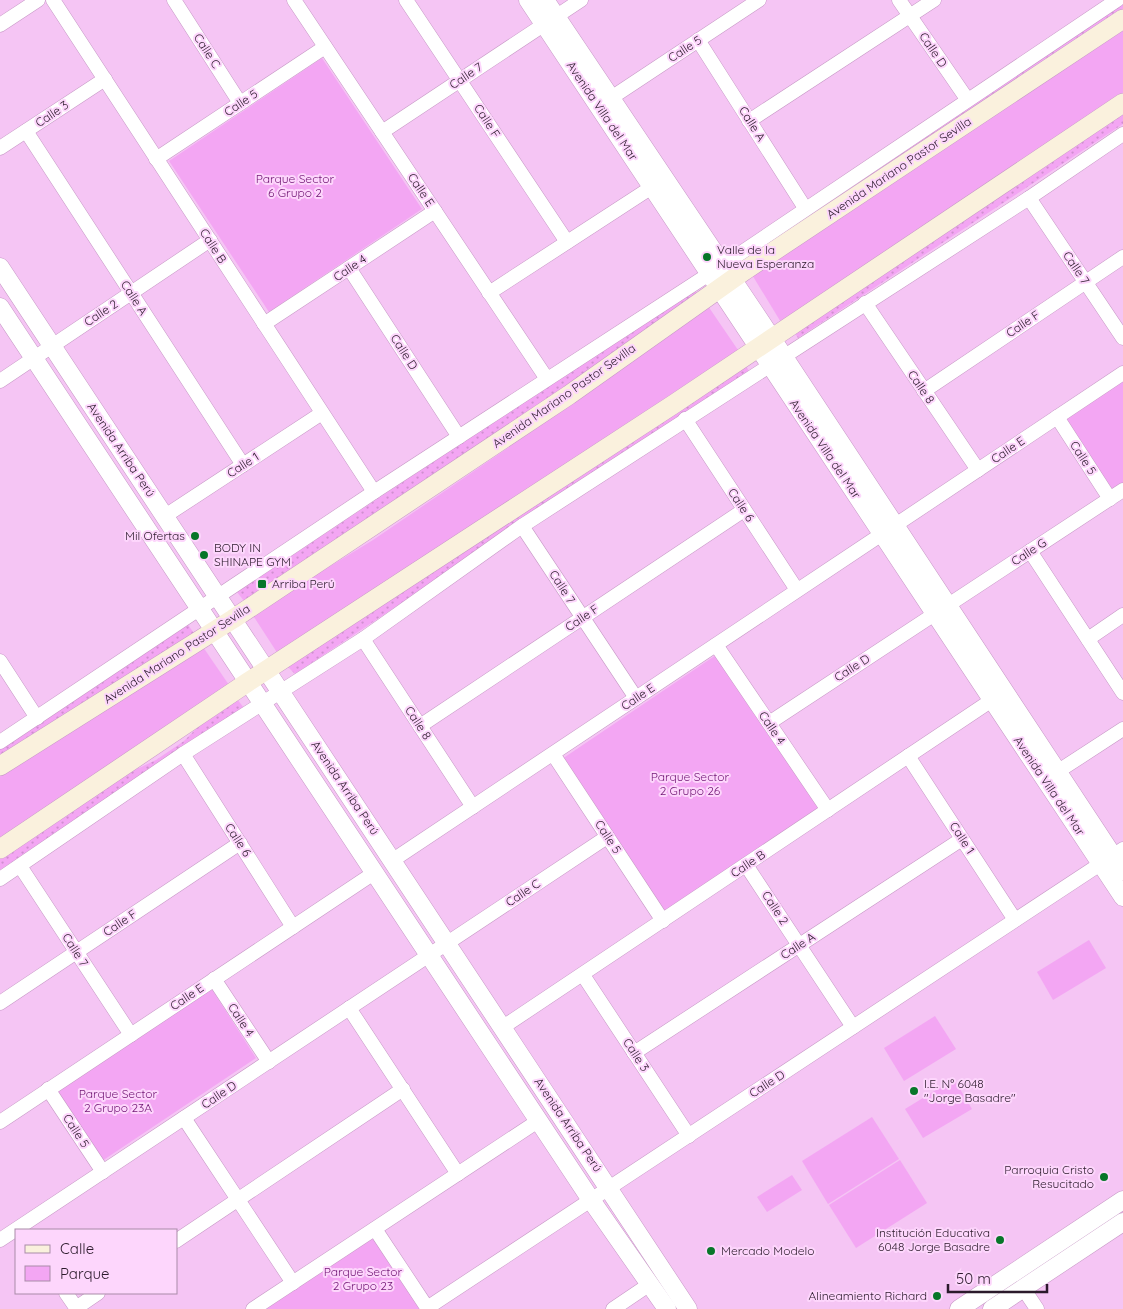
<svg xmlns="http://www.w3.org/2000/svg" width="1123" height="1309" font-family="Quicksand,sans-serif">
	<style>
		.grass { fill: url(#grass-dots) }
		.park { fill: #f3a6f3 }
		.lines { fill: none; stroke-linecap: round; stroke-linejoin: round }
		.minor-casing { stroke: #c799c6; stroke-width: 15 }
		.tertiary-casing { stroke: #c799c6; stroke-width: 19 }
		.secondary-casing { stroke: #c799c6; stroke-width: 20 }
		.minor { stroke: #fff; stroke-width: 14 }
		.tertiary { stroke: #fff; stroke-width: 18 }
		.secondary { stroke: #faf1dd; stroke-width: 19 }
		.poi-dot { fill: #077629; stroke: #fdd6fc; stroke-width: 2 }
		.labels { text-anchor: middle; stroke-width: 4; stroke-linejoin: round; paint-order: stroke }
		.street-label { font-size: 12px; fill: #2b1a2b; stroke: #fdd6fc }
		.park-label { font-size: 12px; fill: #711574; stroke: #fdd6fc }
		.poi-label { font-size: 12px; fill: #2b1a2b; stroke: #fdd6fc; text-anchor: start }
	</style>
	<defs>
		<pattern id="grass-dots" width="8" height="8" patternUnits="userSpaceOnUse" patternTransform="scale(1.25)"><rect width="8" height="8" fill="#f3a6f3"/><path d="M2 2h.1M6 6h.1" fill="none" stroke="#d08ed0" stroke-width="1.8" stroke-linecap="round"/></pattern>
	</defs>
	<rect width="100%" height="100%" fill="#f5c5f4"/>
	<!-- grass -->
	<g class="grass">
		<path d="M1123,2V10L747,259L744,254Z"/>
		<path d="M1123,112V124L798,338L793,330Z"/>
		<path d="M694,289L697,294L530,411L244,601L237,592Z"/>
		<path d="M744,364L749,371L295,674L287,666Z"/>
		<path d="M187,623L195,635L0,756V749Z"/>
		<path d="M237,699L244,708L0,870V857L120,777L156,760L184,741L206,719Z"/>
	</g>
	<!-- park -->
	<g class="park">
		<path d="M1123,27V96L782,324L751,273Z"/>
		<path d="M322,58L422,209L269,312L169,161Z"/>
		<path d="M708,306L738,350L278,654L252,614L373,540L537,428Z"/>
		<path d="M1123,380V484L1112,491L1065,418Z"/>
		<path d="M203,647L229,685L0,838V773Z"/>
		<path d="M716,655L819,809L664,913L562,759Z"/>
		<path d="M1089,940L1106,968L1053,1000L1037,972Z"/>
		<path d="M211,988L256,1058L102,1161L57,1091Z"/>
		<path d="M935,1016L956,1049L904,1081L884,1048Z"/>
		<path d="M954,1079L972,1109L923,1138L905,1109Z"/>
		<path d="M872,1117L899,1159L828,1204L802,1161Z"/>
		<path d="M900,1160L927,1203L856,1248L829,1205Z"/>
		<path d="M792,1175L802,1190L767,1212L757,1197Z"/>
		<path d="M373,1238L420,1309H266Z"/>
	</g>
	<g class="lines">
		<!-- minor casing -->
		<g class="minor-casing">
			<g id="minor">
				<path d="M53,0L374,492"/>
				<path d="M174,0L240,103"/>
				<path d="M294,0L547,379"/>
				<path d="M406,0L567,242"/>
				<path d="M899,0L967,99"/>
				<path d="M0,25L38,0"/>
				<path d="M698,40L805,208"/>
				<path d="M611,98L759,0"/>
				<path d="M749,121L934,0"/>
				<path d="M26,131L243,465"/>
				<path d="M382,132L581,0"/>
				<path d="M0,148L105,79"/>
				<path d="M156,159L325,47"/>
				<path d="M1029,198L1123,338"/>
				<path d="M349,268L459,437"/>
				<path d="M489,293L652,187"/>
				<path d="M865,303L978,470"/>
				<path d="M264,324L435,211"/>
				<path d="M0,381L210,240"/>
				<path d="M924,391L1123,257"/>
				<path d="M1057,417L1110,499"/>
				<path d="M685,419L797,590"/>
				<path d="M165,516L322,413"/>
				<path d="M522,526L636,698"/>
				<path d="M894,526L1123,373"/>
				<path d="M1030,551L1123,693"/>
				<path d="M363,639L473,807"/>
				<path d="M1088,639L1123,615"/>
				<path d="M716,645L828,810"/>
				<path d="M0,661L37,718"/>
				<path d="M769,723L1123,490"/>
				<path d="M420,726L744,510"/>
				<path d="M0,742L374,492L723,265L1117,0"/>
				<path d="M183,754L293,927"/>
				<path d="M553,754L663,921"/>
				<path d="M908,756L1015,920"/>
				<path d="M1057,772L1123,729"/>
				<path d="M393,860L882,534"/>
				<path d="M746,865L853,1027"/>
				<path d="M20,866L131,1035"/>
				<path d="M0,879L183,754L363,639L522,526L1029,198L1123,134"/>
				<path d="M583,975L689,1136"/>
				<path d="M214,979L269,1062"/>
				<path d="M0,1003L240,843"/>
				<path d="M349,1008L458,1174"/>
				<path d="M503,1027L992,700"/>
				<path d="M634,1053L962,839"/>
				<path d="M48,1089L103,1172"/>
				<path d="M184,1118L293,1283"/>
				<path d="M0,1122L374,873"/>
				<path d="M375,1229L428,1309"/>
				<path d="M0,1240L607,837"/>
				<path d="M176,1241L403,1089"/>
				<path d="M1023,1288L1037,1309"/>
				<path d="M66,1293L77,1309"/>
				<path d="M76,1308L98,1293"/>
				<path d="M427,1308L1123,849"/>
				<path d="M253,1309L538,1121"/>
				<path d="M613,1309L650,1284"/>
			</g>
		</g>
		<!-- tertiary casing -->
		<g class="tertiary-casing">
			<g id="tertiary">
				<path d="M528,0L1123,897"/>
				<path d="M545,0L761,322L1123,871"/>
				<path d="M0,267L688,1309"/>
				<path d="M0,307L591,1200L667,1309"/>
				<path d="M959,1309L1123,1200"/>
				<path d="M992,1309L1123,1222"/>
			</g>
		</g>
		<!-- secondary casing -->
		<g class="secondary-casing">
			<g id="secondary">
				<path d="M0,766L233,619L569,395L744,271L1123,19"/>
				<path d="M0,849L248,682L674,404L1123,103"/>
			</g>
		</g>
		<!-- minor -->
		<use href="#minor" class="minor"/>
		<!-- tertiary -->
		<use href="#tertiary" class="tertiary"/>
		<!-- secondary -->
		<use href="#secondary" class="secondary"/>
	</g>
	<!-- markers -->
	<g class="poi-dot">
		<circle cx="707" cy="257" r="5"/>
		<circle cx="195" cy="536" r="5"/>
		<circle cx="204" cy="555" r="5"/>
		<rect x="257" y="579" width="10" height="10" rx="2.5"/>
		<circle cx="914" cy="1091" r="5"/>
		<circle cx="1104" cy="1177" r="5"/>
		<circle cx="1000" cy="1240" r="5"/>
		<circle cx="711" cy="1251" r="5"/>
		<circle cx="937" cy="1296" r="5"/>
	</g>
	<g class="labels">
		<!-- street labels -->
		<g class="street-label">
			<text transform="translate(685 49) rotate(-33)" y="4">Calle 5</text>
			<text transform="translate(933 50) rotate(56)" y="4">Calle D</text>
			<text transform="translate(207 51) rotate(57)" y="4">Calle C</text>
			<text transform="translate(466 76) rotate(-34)" y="4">Calle 7</text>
			<text transform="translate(241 103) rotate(-34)" y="4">Calle 5</text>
			<text transform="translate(602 111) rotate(56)" y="4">Avenida Villa del Mar</text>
			<text transform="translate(52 114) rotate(-34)" y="4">Calle 3</text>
			<text transform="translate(487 121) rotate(57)" y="4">Calle F</text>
			<text transform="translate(752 124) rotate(58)" y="4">Calle A</text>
			<text transform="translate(899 168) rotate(-34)" y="4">Avenida Mariano Pastor Sevilla</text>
			<text transform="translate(421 190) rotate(56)" y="4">Calle E</text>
			<text transform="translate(213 246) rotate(57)" y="4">Calle B</text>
			<text transform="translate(350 268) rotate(-34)" y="4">Calle 4</text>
			<text transform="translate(1076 268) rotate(56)" y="4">Calle 7</text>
			<text transform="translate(134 298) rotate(57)" y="4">Calle A</text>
			<text transform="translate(101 313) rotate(-34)" y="4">Calle 2</text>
			<text transform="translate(1023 324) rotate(-34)" y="4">Calle F</text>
			<text transform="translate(404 352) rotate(57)" y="4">Calle D</text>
			<text transform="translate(921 387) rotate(56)" y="4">Calle 8</text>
			<text transform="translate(564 396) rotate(-35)" y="4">Avenida Mariano Pastor Sevilla</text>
			<text transform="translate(825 449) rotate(56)" y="4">Avenida Villa del Mar</text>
			<text transform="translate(121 450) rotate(56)" y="4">Avenida Arriba Perú</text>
			<text transform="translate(1008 450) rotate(-34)" y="4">Calle E</text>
			<text transform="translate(1083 458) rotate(57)" y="4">Calle 5</text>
			<text transform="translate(243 465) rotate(-33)" y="4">Calle 1</text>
			<text transform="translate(741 505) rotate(57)" y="4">Calle 6</text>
			<text transform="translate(1029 552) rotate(-33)" y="4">Calle G</text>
			<text transform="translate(562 587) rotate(57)" y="4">Calle 7</text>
			<text transform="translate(582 618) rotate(-34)" y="4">Calle F</text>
			<text transform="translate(177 654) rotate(-33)" y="4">Avenida Mariano Pastor Sevilla</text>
			<text transform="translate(852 668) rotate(-33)" y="4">Calle D</text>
			<text transform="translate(638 697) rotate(-34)" y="4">Calle E</text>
			<text transform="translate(418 723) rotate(57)" y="4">Calle 8</text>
			<text transform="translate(772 728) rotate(56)" y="4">Calle 4</text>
			<text transform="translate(1049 786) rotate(56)" y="4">Avenida Villa del Mar</text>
			<text transform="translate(345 788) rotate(56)" y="4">Avenida Arriba Perú</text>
			<text transform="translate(608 837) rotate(57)" y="4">Calle 5</text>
			<text transform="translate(962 838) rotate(57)" y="4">Calle 1</text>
			<text transform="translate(238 840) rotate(57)" y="4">Calle 6</text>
			<text transform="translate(748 864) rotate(-34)" y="4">Calle B</text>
			<text transform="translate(523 893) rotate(-34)" y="4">Calle C</text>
			<text transform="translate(775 908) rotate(57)" y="4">Calle 2</text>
			<text transform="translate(120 923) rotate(-34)" y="4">Calle F</text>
			<text transform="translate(798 946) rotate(-33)" y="4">Calle A</text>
			<text transform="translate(75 950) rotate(57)" y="4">Calle 7</text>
			<text transform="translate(187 997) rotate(-34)" y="4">Calle E</text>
			<text transform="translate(241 1020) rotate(57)" y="4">Calle 4</text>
			<text transform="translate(636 1055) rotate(57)" y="4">Calle 3</text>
			<text transform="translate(767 1084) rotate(-33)" y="4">Calle D</text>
			<text transform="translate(219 1095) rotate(-34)" y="4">Calle D</text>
			<text transform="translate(568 1125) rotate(56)" y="4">Avenida Arriba Perú</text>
			<text transform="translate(76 1131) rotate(57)" y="4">Calle 5</text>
		</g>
		<!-- park labels -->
		<g class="park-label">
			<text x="295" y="183">Parque Sector<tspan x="295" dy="14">6 Grupo 2</tspan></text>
			<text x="690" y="781">Parque Sector<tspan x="690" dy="14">2 Grupo 26</tspan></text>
			<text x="118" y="1098">Parque Sector<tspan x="118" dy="14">2 Grupo 23A</tspan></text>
			<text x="363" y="1276">Parque Sector<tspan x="363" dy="14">2 Grupo 23</tspan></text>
		</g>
		<!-- poi labels -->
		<g class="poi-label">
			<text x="717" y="254">Valle de la<tspan x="717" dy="14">Nueva Esperanza</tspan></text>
			<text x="185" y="540" text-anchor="end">Mil Ofertas</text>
			<text x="214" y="552">BODY IN<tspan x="214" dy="14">SHINAPE GYM</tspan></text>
			<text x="272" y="588">Arriba Perú</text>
			<text x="924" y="1088">I.E. N° 6048<tspan x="924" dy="14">"Jorge Basadre"</tspan></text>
			<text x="1094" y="1174" text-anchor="end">Parroquia Cristo<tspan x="1094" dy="14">Resucitado</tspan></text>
			<text x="990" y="1237" text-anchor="end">Institución Educativa<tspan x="990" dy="14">6048 Jorge Basadre</tspan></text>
			<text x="721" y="1255">Mercado Modelo</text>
			<text x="927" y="1300" text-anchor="end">Alineamiento Richard</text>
		</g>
	</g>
	<!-- legend -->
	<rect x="15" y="1229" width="162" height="65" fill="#fdd6fc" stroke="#a98ba8"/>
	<rect x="25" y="1245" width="25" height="8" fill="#faf1dd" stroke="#a98ba8"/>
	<text x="60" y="1254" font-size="15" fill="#2b1a2b">Calle</text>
	<rect x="25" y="1266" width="25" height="15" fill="#f3a6f3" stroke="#a98ba8"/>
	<text x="60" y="1279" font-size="15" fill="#2b1a2b">Parque</text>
	<!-- scale -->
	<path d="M948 1284v8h99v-8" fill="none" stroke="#2b1a2b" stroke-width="2.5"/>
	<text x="956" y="1284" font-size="15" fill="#2b1a2b" stroke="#fdd6fc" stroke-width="4" paint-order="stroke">50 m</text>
</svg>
